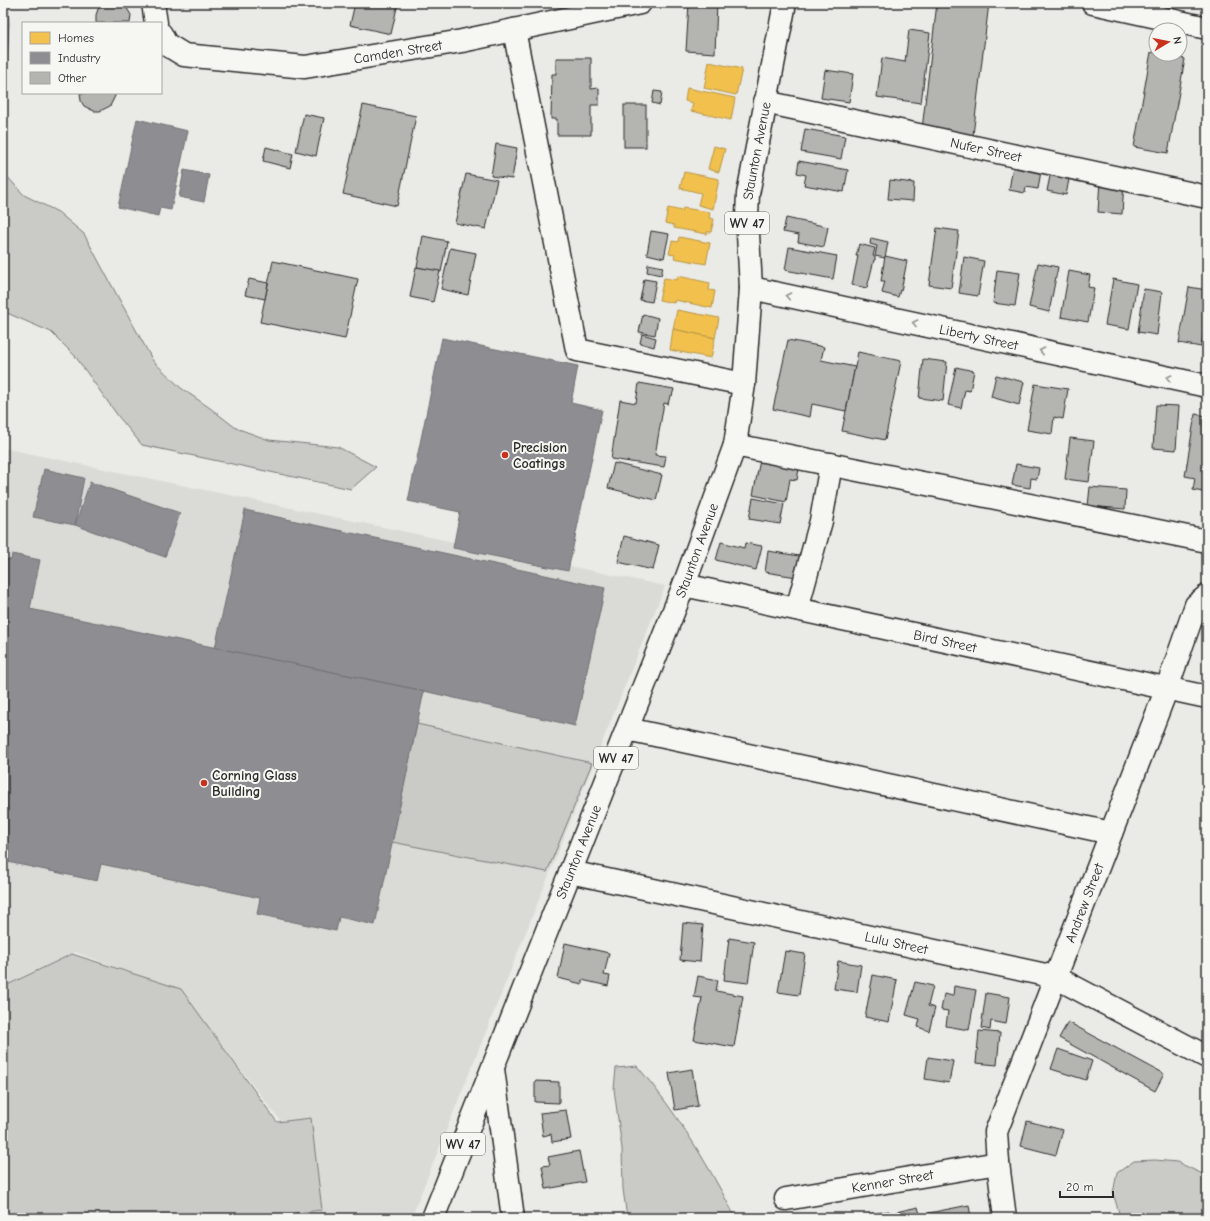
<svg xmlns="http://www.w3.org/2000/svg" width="1210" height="1221" font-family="'Comic Neue',sans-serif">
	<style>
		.built { fill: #dadad6 }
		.green { fill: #cacac7; stroke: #7a7a79 }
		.homes { fill: #f2c14e; stroke: #b69444 }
		.industry { fill: #8d8d92; stroke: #707073 }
		.building { fill: #b4b4b1; stroke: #2b2b2b }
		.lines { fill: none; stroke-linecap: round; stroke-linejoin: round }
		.minor-casing { stroke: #2b2b2b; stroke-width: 25 }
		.major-casing { stroke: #2b2b2b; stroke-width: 25 }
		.minor { stroke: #f6f6f2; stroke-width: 22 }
		.major { stroke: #f6f6f2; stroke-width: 22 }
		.oneway { stroke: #90908e }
		.poi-dot { fill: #c8321e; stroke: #f6f6f2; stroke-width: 1.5 }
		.labels { text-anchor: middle; stroke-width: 4; stroke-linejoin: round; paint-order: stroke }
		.shield { fill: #f6f6f2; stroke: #686867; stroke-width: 1 }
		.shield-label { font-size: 13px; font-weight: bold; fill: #2b2b2b }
		.street-label { font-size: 14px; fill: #2b2b2b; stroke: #f6f6f2 }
		.poi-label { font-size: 14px; font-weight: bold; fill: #2b2b2b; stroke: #f6f6f2; text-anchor: start }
	</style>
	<rect width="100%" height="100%" fill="#eaeae6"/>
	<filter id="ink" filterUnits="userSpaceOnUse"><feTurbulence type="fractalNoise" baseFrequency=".025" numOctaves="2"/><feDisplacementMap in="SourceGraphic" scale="8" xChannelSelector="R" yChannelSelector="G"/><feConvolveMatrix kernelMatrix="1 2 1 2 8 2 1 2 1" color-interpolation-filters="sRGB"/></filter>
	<g filter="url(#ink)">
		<!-- built -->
		<path class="built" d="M3,448L665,586L411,1218H321L282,1123L180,991L75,952L3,986Z"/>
		<!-- green -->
		<g class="green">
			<path d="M3,3H8L9,24L3,145Z"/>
			<path d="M3,172L24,195L58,212L84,234L118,297L153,361L181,388L210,408L236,428L269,440L338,447L376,467L351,489L142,445L118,416L75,356L51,332L7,313H3Z"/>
			<path d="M417,724L592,763L547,872L392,842Z"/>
			<path d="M72,954L181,989L277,1122L311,1118L322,1210L295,1213V1218H3V987Z"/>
			<path d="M637,1066C675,1110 705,1159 732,1211L738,1218H627L623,1189L622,1149L614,1089L616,1068Z"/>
			<path d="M1155,1160L1177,1162L1207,1176V1218H1123L1119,1213L1113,1193L1117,1173L1134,1161Z"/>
		</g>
		<!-- homes -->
		<g class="homes">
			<path d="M709,62L742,69L736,95L704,88Z"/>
			<path d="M687,88L735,98L731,120L691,111L693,103L685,101Z"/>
			<path d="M714,146L725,149L719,172L708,169Z"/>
			<path d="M684,172L719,179L713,209L698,205L701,193L680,188Z"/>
			<path d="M668,208L682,211L683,208L710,212L709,218L714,219L711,232H707V234L674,228V225L665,223Z"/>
			<path d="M679,237L710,243L706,264L674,258L675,255L669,254L672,241L678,242Z"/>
			<path d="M678,276L710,283L709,290L715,291L712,308L675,300L674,303L659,300L664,278L677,280Z"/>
			<path d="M677,310L719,318L715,338L673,329Z"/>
			<path d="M673,329L715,338L711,358L670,350Z"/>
		</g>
		<!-- industry -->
		<g class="industry">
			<path d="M137,119L188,131L171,210L160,208L158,216L118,207Z"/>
			<path d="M184,170L209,175L204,202L179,197Z"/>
			<path d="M442,338L578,366L571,403L602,410L568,571L453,548L460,512L408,501Z"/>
			<path d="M44,469L84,478L75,525L33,517Z"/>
			<path d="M90,482L180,513L165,557L75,525Z"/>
			<path d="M245,510L605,588L575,726L424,691L215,648Z"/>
			<path d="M12,554L40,560L30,609L424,691L375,925L339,917L336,931L257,914L260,898L101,864L97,881L3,861V558L11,560Z"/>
		</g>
		<!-- building -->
		<g class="building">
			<path d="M105,3H122L125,5L131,15L130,23H96V15L98,9Z"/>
			<path d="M355,3H398L391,34L350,25Z"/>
			<path d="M689,3H717L715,53L686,51Z"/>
			<path d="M937,3H989L973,135L922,129Z"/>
			<path d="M909,30L930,33L921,103L877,97L882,58L905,62Z"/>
			<path d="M1151,52L1185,59L1168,153L1134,147Z"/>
			<path d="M556,58H591V89L599,88V105H591V135H557V119H551L552,74H556Z"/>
			<path d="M825,70L853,74L849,102L821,98Z"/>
			<path d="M654,91L662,92L660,105L652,103Z"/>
			<path d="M80,93H115V96L110,106L100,111H94L84,106L81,101Z"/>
			<path d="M363,105L416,116L397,206L343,194Z"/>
			<rect x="624" y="105" width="22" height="42"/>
			<path d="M304,114L324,118L316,156L296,151Z"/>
			<path d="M805,129L845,136L841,159L801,152Z"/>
			<path d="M496,144L517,148L512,179L491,176Z"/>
			<path d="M266,147L293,154L290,168L263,161Z"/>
			<path d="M1014,160L1042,165L1038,189L1026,187L1025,193L1009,190Z"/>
			<path d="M799,161L848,170L844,192L804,185L806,175L797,173Z"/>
			<path d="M1051,171L1070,174L1066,195L1047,191Z"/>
			<path d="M466,174L497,180L486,229L455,223Z"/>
			<path d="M890,180L914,183L913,201L888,199Z"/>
			<path d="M1100,180L1124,182L1122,214L1098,212Z"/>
			<path d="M786,218L828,227L824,247L798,242L799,235L783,232Z"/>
			<path d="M937,228L959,231L951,288L929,285Z"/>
			<path d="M651,231L669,234L664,258L647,254Z"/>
			<path d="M423,236L447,241L441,272L417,267Z"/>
			<path d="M871,238L888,242L885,258L875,256L877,246L870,244Z"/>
			<path d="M859,244L875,248L873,256L875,257V260H874L867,288L852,285L858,256H856Z"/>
			<path d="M789,247L837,256L833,279L785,270Z"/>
			<path d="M450,248L476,253L468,295L441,289Z"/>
			<path d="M885,256L907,261L901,291L900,290L898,297L882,293L885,281H881Z"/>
			<path d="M964,257L984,261L978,296L959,293Z"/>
			<path d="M273,261L358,279L345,339L260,322Z"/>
			<path d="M1038,263L1058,267L1049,312L1029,307Z"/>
			<path d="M648,264L663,267L661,275L647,272Z"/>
			<path d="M416,267L440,271L433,302L410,297Z"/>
			<path d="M997,270L1020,273L1015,306L993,303Z"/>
			<path d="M1069,271L1090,275L1088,287L1094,288L1088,322L1061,317Z"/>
			<path d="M249,279L268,283L265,299L245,295Z"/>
			<path d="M644,279L656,281L652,302L640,300Z"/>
			<path d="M1113,279L1137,284L1129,329L1105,325Z"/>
			<path d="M1189,287L1207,290V314L1201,347L1179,343Z"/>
			<path d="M1144,289L1162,292L1157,335L1138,332Z"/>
			<path d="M643,314L658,318L655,335L639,332Z"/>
			<path d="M642,334L656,338L654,347L640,343Z"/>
			<path d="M788,340L824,347L821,360L855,367L846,411L812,404L810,417L773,409Z"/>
			<path d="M858,352L901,361L885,440L842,431Z"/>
			<path d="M923,359L947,362L943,401L919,398Z"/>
			<path d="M956,367L974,371L970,391L965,390L961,408L948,405Z"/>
			<path d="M996,375L1024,382L1019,405L991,397Z"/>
			<path d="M639,383L674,389L672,396H670L668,404L664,403L655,455L666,456L664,467L611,459L620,400L636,403Z"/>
			<path d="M1035,384L1068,389L1063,419L1054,417L1052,434L1027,430Z"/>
			<path d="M1156,405L1179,406L1176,450L1153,448Z"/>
			<path d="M1195,414L1207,416V493L1193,490L1195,478L1185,476Z"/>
			<path d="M1070,438L1094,441L1089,482L1065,479Z"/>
			<path d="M761,455L800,463L797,480L790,479L786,502L753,495Z"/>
			<path d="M614,463L662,475L656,500L608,488Z"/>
			<path d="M1016,464L1039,468L1037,479L1031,478L1030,488L1012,485Z"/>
			<path d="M1090,487L1126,490L1125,509L1088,506Z"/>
			<path d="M753,498L784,504L780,524L749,519Z"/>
			<path d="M624,536L659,545L653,570L618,562Z"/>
			<path d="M721,542L744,548L745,543L762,546L756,570L716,560Z"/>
			<path d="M768,551L806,557L803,578L765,572Z"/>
			<path d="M683,923L703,925L700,962L680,960Z"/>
			<path d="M729,938L754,942L748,983L724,980Z"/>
			<path d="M565,943L609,953L604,975L610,976L608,986L582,980V984L558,978Z"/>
			<path d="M785,951L805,954L799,995L778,992Z"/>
			<path d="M838,961L861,965L857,992L834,989Z"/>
			<path d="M873,975L897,980L889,1022L865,1017Z"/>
			<path d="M698,976L718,980L716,991L743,996L734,1047L694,1040L702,998L694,997Z"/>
			<path d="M915,982L933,986L928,1006L935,1008L929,1031L918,1027L920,1019L906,1015Z"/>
			<path d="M954,986L976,990L969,1030L946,1026L948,1011L941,1010L944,994L953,996Z"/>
			<path d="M986,993L1010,997L1006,1024L991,1021L990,1030L981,1028Z"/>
			<path d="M1068,1022L1164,1074L1155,1091L1059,1038Z"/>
			<path d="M979,1031L1000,1033L997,1065L976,1063Z"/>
			<path d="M1058,1049L1092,1061L1086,1080L1051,1069Z"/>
			<path d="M928,1057L953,1061L949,1083L925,1079Z"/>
			<path d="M692,1069L698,1106L675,1110L669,1073Z"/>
			<path d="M535,1081L559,1082V1103L535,1102Z"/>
			<path d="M566,1110L571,1139L552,1142L551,1134L543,1136L540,1113Z"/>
			<path d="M1027,1121L1063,1130L1056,1155L1021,1146Z"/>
			<path d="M579,1151L585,1182L546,1189L542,1166L550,1165L548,1157Z"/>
			<path d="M969,1205L971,1218H930L929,1213Z"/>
			<path d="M918,1207L921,1218H897L896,1212Z"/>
			<path d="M889,1211L890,1218H867L866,1215Z"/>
		</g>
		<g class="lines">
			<!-- minor casing -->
			<g class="minor-casing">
				<g id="minor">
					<path d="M153,3L156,23"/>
					<path d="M1093,3L1207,28"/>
					<path d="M514,30L577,350L744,384"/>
					<path id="s1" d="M161,34L166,44L184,55L305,67L462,41L640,3"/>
					<path id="s2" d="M765,102L1207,197"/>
					<path id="s3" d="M751,288L1207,386"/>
					<path d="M735,445L1207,541"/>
					<path id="s4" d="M684,585L1207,697"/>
					<path d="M797,609L821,521L831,464"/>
					<path d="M627,729L1111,833"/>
					<path id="s5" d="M570,872L1055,977L1207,1057"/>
					<path d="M493,1069L513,1218"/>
					<path id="s6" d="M786,1199L998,1163"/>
					<path id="s7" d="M1005,1218L998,1163L996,1132L1167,688L1196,605L1207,596"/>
				</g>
			</g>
			<!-- major casing -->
			<g class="major-casing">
				<g id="major">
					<path id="s8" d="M433,1218L684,585L735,445L744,384L751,288L747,216L748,194L785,3"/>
				</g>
			</g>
			<!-- minor -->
			<use href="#minor" class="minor"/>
			<!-- major -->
			<use href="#major" class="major"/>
		</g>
		<!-- one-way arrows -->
		<defs><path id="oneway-chevron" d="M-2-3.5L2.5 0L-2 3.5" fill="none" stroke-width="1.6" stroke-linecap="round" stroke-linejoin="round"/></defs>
		<g class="oneway">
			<use href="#oneway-chevron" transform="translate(788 296) rotate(-168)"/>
			<use href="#oneway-chevron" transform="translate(915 323) rotate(-168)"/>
			<use href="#oneway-chevron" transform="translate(1042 351) rotate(-168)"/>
			<use href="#oneway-chevron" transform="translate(1169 378) rotate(-168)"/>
		</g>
	</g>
	<!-- markers -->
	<g class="poi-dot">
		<circle cx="505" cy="455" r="4"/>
		<circle cx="204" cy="783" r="4"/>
	</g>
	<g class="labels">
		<!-- shield labels -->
		<g class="shield">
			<rect x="725" y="212" width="44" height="22" rx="3"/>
			<rect x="594" y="747" width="44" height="22" rx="3"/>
			<rect x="441" y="1133" width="44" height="22" rx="3"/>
		</g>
		<g class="shield-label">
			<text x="747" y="228">WV 47</text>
			<text x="616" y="763">WV 47</text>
			<text x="463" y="1149">WV 47</text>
		</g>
		<!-- street labels -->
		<g class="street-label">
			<text dy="5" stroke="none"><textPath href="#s1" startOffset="248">Camden Street</textPath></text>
			<text dy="5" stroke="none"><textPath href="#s2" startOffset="226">Nufer Street</textPath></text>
			<text dy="5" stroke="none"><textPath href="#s8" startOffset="1126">Staunton Avenue</textPath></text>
			<text dy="5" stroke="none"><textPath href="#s3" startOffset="233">Liberty Street</textPath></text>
			<text dy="5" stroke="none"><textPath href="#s8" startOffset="718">Staunton Avenue</textPath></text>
			<text dy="5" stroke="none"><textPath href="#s4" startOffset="267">Bird Street</textPath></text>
			<text dy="5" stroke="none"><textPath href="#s8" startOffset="394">Staunton Avenue</textPath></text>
			<text dy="5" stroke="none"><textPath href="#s7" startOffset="332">Andrew Street</textPath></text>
			<text dy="5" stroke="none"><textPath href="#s5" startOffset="334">Lulu Street</textPath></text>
			<text dy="5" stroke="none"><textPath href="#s6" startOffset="108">Kenner Street</textPath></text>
		</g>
		<!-- poi labels -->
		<g class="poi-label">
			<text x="513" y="452">Precision<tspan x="513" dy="16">Coatings</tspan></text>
			<text x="212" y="780">Corning Glass<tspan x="212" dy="16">Building</tspan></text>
		</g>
	</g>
	<!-- margin -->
	<rect width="1210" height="1221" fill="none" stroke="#f6f6f2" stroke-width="16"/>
	<rect x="8" y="8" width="1194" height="1205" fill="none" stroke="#2b2b2b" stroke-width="1.5" filter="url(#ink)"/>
	<!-- legend -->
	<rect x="22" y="22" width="140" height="72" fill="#f6f6f2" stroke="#a5a5a2"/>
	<rect x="30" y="32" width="20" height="12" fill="#f2c14e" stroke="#a5a5a2"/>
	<text x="58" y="42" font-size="12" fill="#2b2b2b">Homes</text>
	<rect x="30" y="52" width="20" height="12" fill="#8d8d92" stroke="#a5a5a2"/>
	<text x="58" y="62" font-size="12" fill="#2b2b2b">Industry</text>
	<rect x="30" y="72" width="20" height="12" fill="#b4b4b1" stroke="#a5a5a2"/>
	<text x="58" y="82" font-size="12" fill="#2b2b2b">Other</text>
	<!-- north arrow -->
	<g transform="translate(1168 42) rotate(80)"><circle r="19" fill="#f6f6f2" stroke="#a5a5a2"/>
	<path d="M0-3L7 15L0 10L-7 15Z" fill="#c8321e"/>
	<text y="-6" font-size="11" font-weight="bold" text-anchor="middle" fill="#2b2b2b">N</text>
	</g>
	<!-- scale -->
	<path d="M1060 1191v6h53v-6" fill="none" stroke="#2b2b2b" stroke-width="2"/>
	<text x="1066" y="1191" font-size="12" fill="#2b2b2b" stroke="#f6f6f2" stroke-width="3" paint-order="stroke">20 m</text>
</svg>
